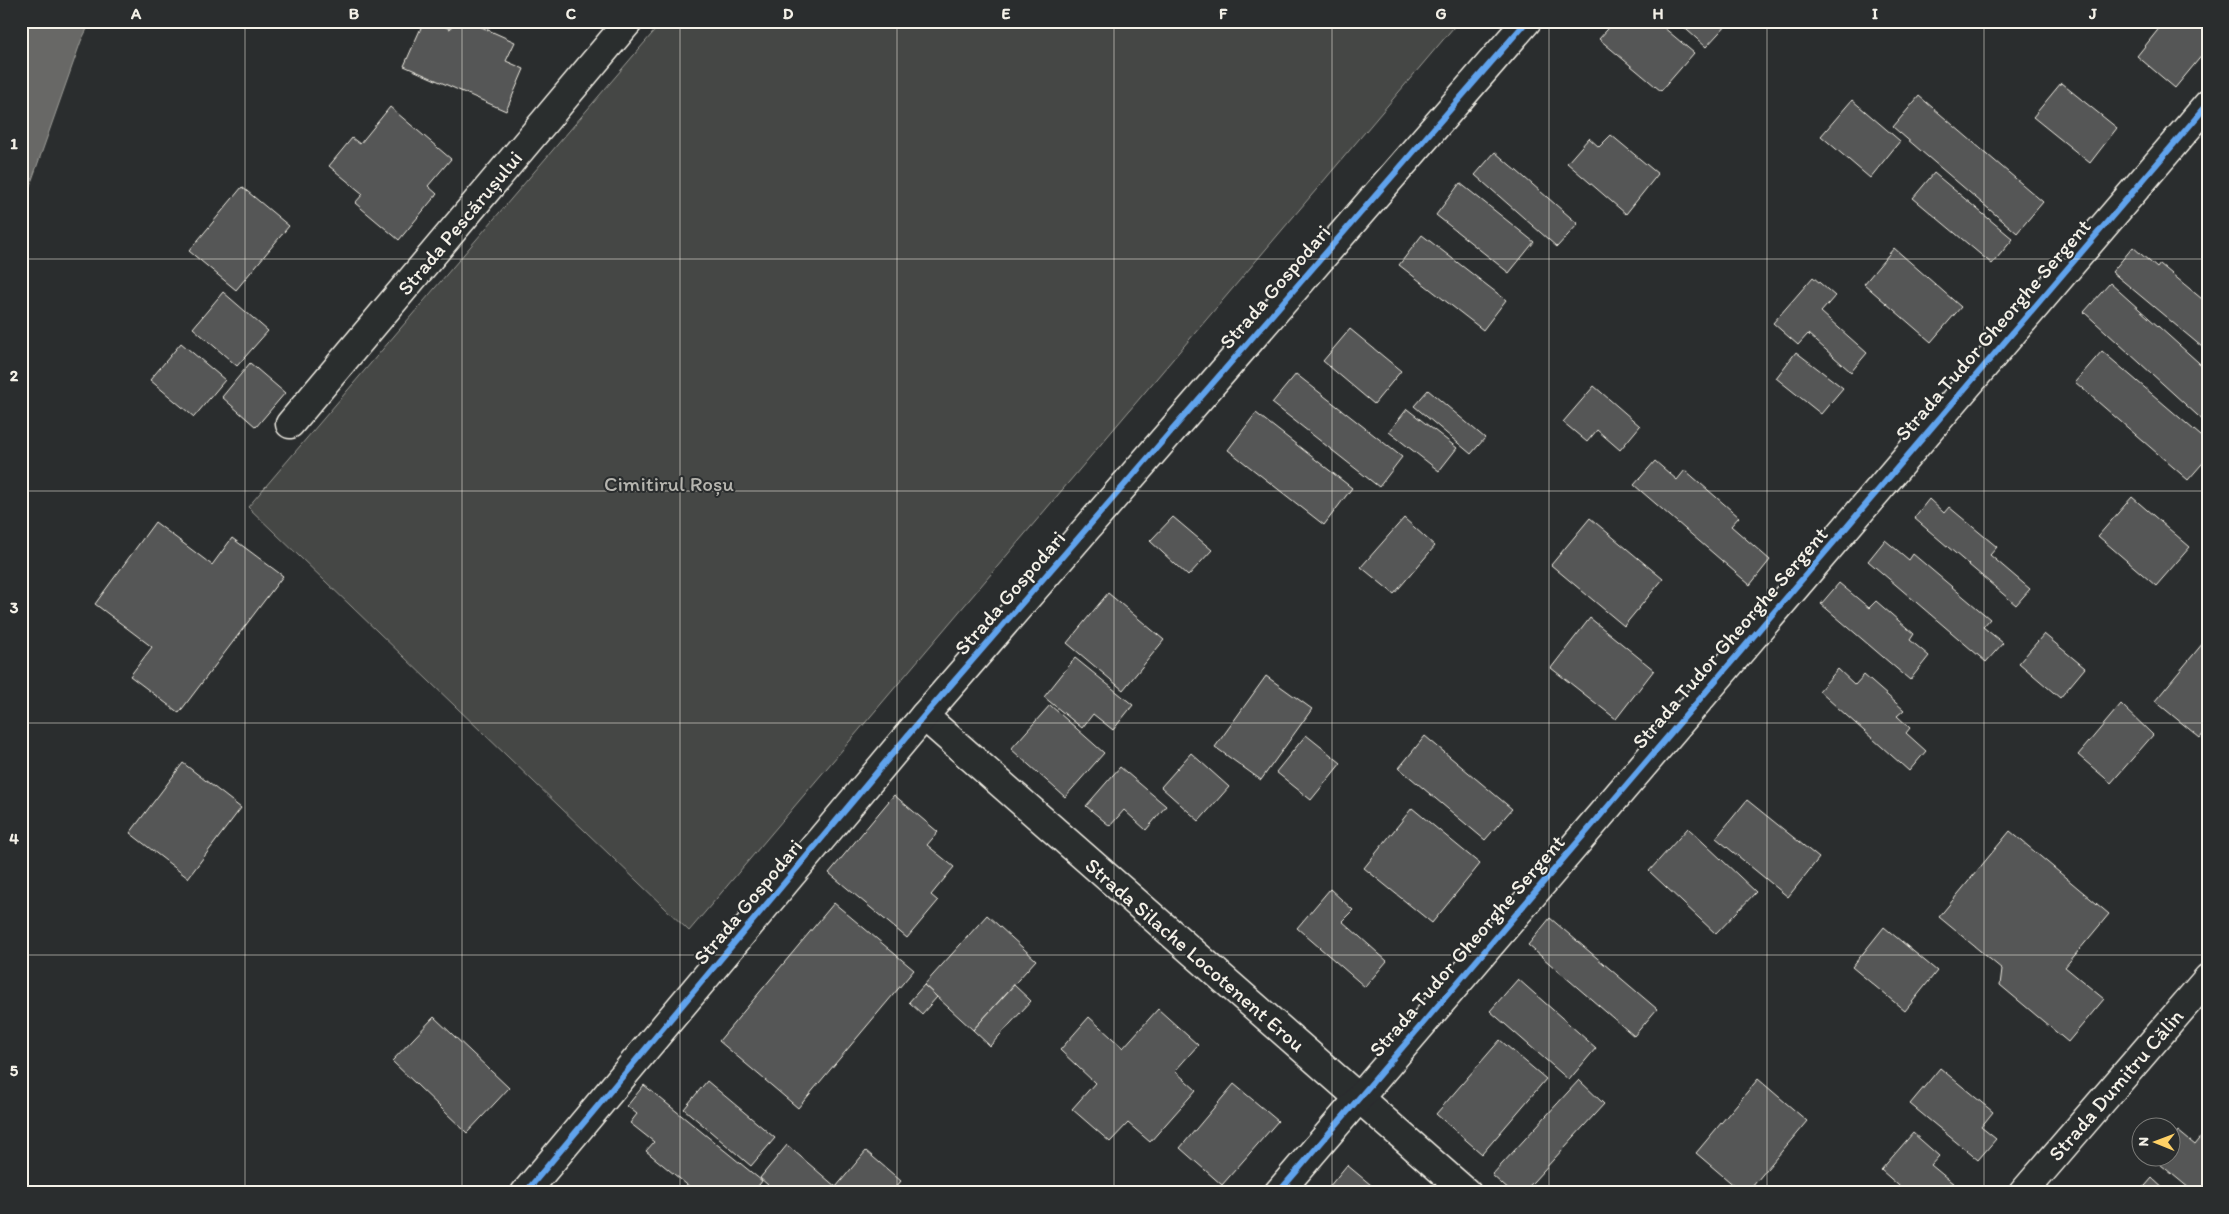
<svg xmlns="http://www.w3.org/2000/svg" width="2229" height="1214" font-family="Itim,sans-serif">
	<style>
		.green { fill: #444645; stroke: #9c9c96 }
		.water { fill: #676866; stroke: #9f9f9a }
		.building { fill: #555756; stroke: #f4f1e8 }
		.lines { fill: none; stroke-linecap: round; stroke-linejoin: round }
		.minor-casing { stroke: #f4f1e8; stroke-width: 31 }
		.tertiary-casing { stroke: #f4f1e8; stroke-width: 31 }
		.minor { stroke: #2a2d2e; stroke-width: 28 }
		.tertiary { stroke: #2a2d2e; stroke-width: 28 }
		.cycleway-casing { stroke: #2a2d2e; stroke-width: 9 }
		.cycleway { stroke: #60a3ed; stroke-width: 6 }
		.grid { fill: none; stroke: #f4f1e8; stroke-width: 1; stroke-opacity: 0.55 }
		.labels { text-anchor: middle; stroke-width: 4; stroke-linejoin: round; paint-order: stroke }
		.street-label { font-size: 21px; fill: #f4f1e8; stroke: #2a2d2e }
		.park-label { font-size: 21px; fill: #b6b5af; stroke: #2a2d2e }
		.neatline { fill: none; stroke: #f4f1e8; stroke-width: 2 }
		.grid-label { font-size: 16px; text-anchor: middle; font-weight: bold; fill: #f4f1e8 }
	</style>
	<rect width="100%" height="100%" fill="#2a2d2e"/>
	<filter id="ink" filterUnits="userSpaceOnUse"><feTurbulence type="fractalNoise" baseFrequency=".02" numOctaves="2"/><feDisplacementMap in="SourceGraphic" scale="10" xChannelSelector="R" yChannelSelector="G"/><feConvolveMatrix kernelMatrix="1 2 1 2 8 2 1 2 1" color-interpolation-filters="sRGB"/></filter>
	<g filter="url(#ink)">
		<!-- green -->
		<path class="green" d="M663,21H1459L689,931L248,507Z"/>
		<!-- water -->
		<path class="water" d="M21,21H91L81,41L21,211Z"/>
		<!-- building -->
		<g class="building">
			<path d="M424,21H433L450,29L454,21H468L515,42L506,61L524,69L506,111L404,66Z"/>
			<path d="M1615,21H1656L1694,53L1661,91L1599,39Z"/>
			<path d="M1677,21H1730L1706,47Z"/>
			<path d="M2165,21H2208V48L2175,88L2137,56Z"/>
			<path d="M2061,83L2117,128L2090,163L2033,117Z"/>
			<path d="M1919,96L2043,202L2017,233L1893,127Z"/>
			<path d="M1852,100L1900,141L1870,178L1821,136Z"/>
			<path d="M390,107L451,159L428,186L437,194L399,240L355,203L363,194L329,166L352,138L360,144Z"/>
			<path d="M1611,135L1658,174L1626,214L1567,163L1589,138L1599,147Z"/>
			<path d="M1495,152L1578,224L1557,247L1475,175Z"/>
			<path d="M1934,173L2013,239L1992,264L1913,198Z"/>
			<path d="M1460,183L1534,242L1509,273L1436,215Z"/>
			<path d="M242,187L289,226L236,290L189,251Z"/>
			<path d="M1422,235L1506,300L1483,330L1399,265Z"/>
			<path d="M2133,247L2157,268L2160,264L2208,304V352L2112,272Z"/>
			<path d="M1894,248L1961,307L1931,342L1864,284Z"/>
			<path d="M1813,277L1835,296L1821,312L1867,353L1851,372L1808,334L1798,345L1773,323Z"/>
			<path d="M2110,283L2208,371V425L2084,312Z"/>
			<path d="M223,292L268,331L237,366L193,328Z"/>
			<path d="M1350,329L1401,371L1374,404L1323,361Z"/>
			<path d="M181,343L225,380L194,417L150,380Z"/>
			<path d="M2102,351L2208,442V457L2188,480L2075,382Z"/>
			<path d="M1796,352L1843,388L1821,414L1776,378Z"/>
			<path d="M250,363L285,393L256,427L222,397Z"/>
			<path d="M1296,374L1402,457L1379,487L1272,403Z"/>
			<path d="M1594,386L1640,426L1620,450L1597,430L1587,442L1563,422Z"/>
			<path d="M1428,390L1485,438L1471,454L1414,406Z"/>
			<path d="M1407,409L1457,448L1439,471L1389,432Z"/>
			<path d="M1256,413L1352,488L1324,525L1228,450Z"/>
			<path d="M1655,461L1677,480L1685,470L1739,517L1731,526L1770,560L1750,585L1634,485Z"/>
			<path d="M2132,497L2190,547L2156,586L2098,536Z"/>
			<path d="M1929,499L1944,513L1949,507L1997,547L1990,555L2030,589L2016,605L1914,518Z"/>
			<path d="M1173,517L1212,550L1188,576L1150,541Z"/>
			<path d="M1404,518L1435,546L1394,594L1361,567Z"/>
			<path d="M1590,518L1663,579L1624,626L1551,565Z"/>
			<path d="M155,522L212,565L232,538L283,576L179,713L130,676L152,647L95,604Z"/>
			<path d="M1885,540L1909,560L1913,554L1990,619L1983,627L2003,643L1986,662L1868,561Z"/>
			<path d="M1839,583L1869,608L1876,601L1914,634L1910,640L1929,656L1910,680L1821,604Z"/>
			<path d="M1108,593L1164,640L1123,690L1067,643Z"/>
			<path d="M1590,618L1654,670L1616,719L1551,668Z"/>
			<path d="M2044,634L2085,668L2060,698L2019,663Z"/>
			<path d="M2208,637V728L2200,738L2155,701Z"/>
			<path d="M1075,658L1133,705L1113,730L1093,714L1082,728L1044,697Z"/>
			<path d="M1838,669L1855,685L1864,675L1904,710L1897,716L1910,728L1906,733L1926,751L1909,771L1819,691Z"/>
			<path d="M1266,676L1312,709L1261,780L1215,747Z"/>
			<path d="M2121,704L2153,735L2111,783L2078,755Z"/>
			<path d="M1050,705L1104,753L1065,797L1011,749Z"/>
			<path d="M1306,735L1341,763L1311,800L1276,772Z"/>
			<path d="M1425,736L1512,809L1485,840L1399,768Z"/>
			<path d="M1191,753L1229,787L1199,821L1161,787Z"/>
			<path d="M183,763L241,808L188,878L130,833Z"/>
			<path d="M1120,767L1166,806L1146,830L1124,810L1110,826L1086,806Z"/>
			<path d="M894,795L938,832L927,845L954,867L931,895L938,901L907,938L829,873Z"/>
			<path d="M1747,800L1819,858L1788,897L1716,838Z"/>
			<path d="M1412,808L1480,864L1432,923L1364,868Z"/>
			<path d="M1688,828L1756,892L1716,934L1649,871Z"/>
			<path d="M2010,831L2109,914L2065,967L2104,999L2068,1042L2000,985L2002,969L1939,917Z"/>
			<path d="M1330,889L1353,910L1342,921L1387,961L1365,987L1297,928Z"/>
			<path d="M834,903L914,970L798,1108L719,1041Z"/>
			<path d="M987,915L1036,960L973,1030L924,985Z"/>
			<path d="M1550,918L1657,1009L1634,1036L1528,945Z"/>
			<path d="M1884,927L1937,971L1905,1011L1852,967Z"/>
			<path d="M1518,979L1596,1048L1569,1080L1490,1011Z"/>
			<path d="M924,985L937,997L922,1014L909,1002Z"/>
			<path d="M1014,985L1031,1001L990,1046L973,1030Z"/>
			<path d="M1158,1009L1198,1045L1175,1071L1196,1090L1150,1142L1128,1123L1110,1142L1072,1109L1095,1083L1060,1050L1089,1017L1123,1048Z"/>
			<path d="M434,1017L509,1088L467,1133L392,1061Z"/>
			<path d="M1500,1040L1546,1079L1482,1154L1436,1114Z"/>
			<path d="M1940,1068L1993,1112L1981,1127L1996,1139L1978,1160L1910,1104Z"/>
			<path d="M1758,1079L1807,1121L1747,1193H1743L1696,1153Z"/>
			<path d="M1579,1080L1604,1104L1523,1193H1512L1492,1175Z"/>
			<path d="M707,1081L775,1138L751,1166L684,1109Z"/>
			<path d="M1234,1084L1278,1121L1222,1185L1180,1148Z"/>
			<path d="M644,1085L762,1181L753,1193H697L646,1151L654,1142L630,1123L637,1114L627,1106Z"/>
			<path d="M2178,1131L2195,1145L2203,1135L2208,1139V1193H2195L2155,1160L2158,1156H2172V1140Z"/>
			<path d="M1913,1133L1939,1156L1931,1165L1960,1189L1957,1193H1907L1881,1170Z"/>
			<path d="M787,1145L836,1187L844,1193H777L760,1178Z"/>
			<path d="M866,1151L901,1181L891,1193H844L836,1187Z"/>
			<path d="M1347,1165L1377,1190L1375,1193H1324Z"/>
			<path d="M2152,1178L2168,1193H2139Z"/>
		</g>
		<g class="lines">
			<!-- minor casing -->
			<g class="minor-casing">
				<g id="minor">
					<path d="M290,424L629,21"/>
					<path d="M924,716L1467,1193"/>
					<path d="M1278,1193L2208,104"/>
					<path d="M2023,1193L2208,978"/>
				</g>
			</g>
			<!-- tertiary casing -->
			<g class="tertiary-casing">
				<path id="tertiary" d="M525,1193L924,716L1527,21"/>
			</g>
			<!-- minor -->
			<use href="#minor" class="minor"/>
			<!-- tertiary -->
			<use href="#tertiary" class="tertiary"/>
			<!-- cycleway casing -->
			<g class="cycleway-casing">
				<g id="cycleway">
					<path d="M525,1193L924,716L1527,21"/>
					<path d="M1278,1193L2208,104"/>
				</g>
			</g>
			<!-- cycleway -->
			<use href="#cycleway" class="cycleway"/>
		</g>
	</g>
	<!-- grid -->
	<path class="grid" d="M245,21V1193M462,21V1193M680,21V1193M897,21V1193M1114,21V1193M1332,21V1193M1549,21V1193M1767,21V1193M1984,21V1193M21,259H2208M21,491H2208M21,723H2208M21,955H2208"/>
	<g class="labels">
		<!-- street labels -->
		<g class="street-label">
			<text transform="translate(460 223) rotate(-50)" y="7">Strada Pescărușului</text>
			<text transform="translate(1275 287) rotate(-49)" y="7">Strada Gospodari</text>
			<text transform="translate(1993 330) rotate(-49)" y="7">Strada Tudor Gheorghe Sergent</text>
			<text transform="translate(1010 593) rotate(-49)" y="7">Strada Gospodari</text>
			<text transform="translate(1730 638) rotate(-49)" y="7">Strada Tudor Gheorghe Sergent</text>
			<text transform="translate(748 902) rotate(-50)" y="7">Strada Gospodari</text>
			<text transform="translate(1467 946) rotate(-49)" y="7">Strada Tudor Gheorghe Sergent</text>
			<text transform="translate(1195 955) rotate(41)" y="7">Strada Silache Locotenent Erou</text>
			<text transform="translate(2116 1085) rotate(-49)" y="7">Strada Dumitru Călin</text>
		</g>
		<!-- park labels -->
		<g class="park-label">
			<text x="669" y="491">Cimitirul Roșu</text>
		</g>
	</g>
	<!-- margin -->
	<rect width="2229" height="1214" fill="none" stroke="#2a2d2e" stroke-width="55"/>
	<!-- north arrow -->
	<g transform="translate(2156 1142) rotate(271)"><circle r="24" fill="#2a2d2e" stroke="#7b7b78"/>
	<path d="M0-4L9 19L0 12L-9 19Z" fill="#ffd166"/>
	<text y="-8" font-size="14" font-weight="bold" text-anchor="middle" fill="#f4f1e8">N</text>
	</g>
	<rect x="28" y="28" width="2174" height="1158" class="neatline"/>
	<g class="grid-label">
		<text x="136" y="19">A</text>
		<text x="354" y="19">B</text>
		<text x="571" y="19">C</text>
		<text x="788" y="19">D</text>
		<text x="1006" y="19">E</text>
		<text x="1223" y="19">F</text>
		<text x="1441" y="19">G</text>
		<text x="1658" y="19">H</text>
		<text x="1875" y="19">I</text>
		<text x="2093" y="19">J</text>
		<text x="14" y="149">1</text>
		<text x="14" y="381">2</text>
		<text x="14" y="613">3</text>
		<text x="14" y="844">4</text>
		<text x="14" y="1076">5</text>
	</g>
</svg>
